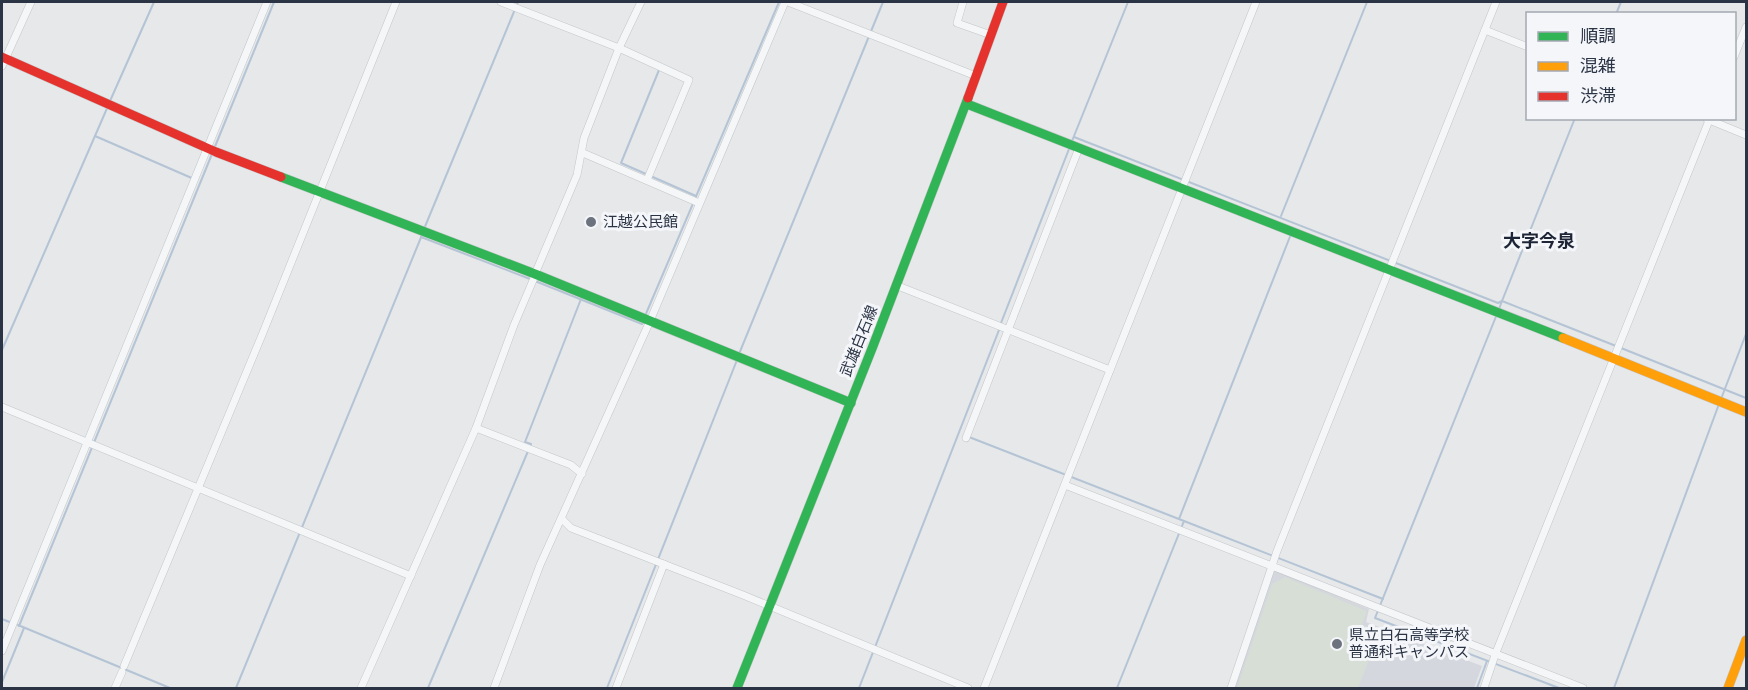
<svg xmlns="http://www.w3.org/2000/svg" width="1748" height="690" font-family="Inter,'Noto Sans JP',sans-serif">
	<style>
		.built { fill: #d4d7dd }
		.green { fill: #d6ded6 }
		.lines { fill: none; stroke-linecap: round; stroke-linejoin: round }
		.stream { stroke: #b4c4d5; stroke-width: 2 }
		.street-casing { stroke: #c4c6c8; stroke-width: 8 }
		.fast-casing { stroke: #c4c6c8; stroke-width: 10 }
		.slow-casing { stroke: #c4c6c8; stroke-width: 10 }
		.jam-casing { stroke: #c4c6c8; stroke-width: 10 }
		.street { stroke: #f5f6f7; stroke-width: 7 }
		.fast { stroke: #30b455; stroke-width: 9 }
		.slow { stroke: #ff9f0a; stroke-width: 9 }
		.jam { stroke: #e5322d; stroke-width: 9 }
		.poi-dot { fill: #6c737f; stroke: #f4f6f9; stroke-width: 2 }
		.labels { text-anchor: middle; stroke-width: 6; stroke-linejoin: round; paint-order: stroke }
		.poi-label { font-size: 15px; fill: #2b3445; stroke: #f4f6f9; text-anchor: start }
		.street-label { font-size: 15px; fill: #2b3445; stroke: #f4f6f9 }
		.quarter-label { font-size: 18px; font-weight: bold; fill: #1d2536; stroke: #f4f6f9 }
	</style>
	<rect width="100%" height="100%" fill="#e6e8ea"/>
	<!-- built -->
	<path class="built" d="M1276,571L1369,609L1366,622L1482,666L1474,688H1234L1273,573Z"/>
	<!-- green -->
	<path class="green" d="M1285,577L1367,611L1362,625L1380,632L1358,688H1237L1272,584Z"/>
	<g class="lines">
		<!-- stream -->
		<g class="stream">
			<path d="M1616,14L1621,2"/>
			<path d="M659,70L621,163L696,196"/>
			<path d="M110,101L154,2"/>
			<path d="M1575,118L1502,301L1616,346"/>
			<path d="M95,136L194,179"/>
			<path d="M1074,137L1498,303L1502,301L1499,309"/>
			<path d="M1072,141L1128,2"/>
			<path d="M214,149L274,2"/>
			<path d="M1281,216L1367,2"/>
			<path d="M424,229L518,2"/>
			<path d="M421,237L530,279"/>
			<path d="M535,281L642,324L643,322"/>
			<path d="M1497,314L1375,618L1559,688"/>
			<path d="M645,316L779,2"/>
			<path d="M1001,323L1069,149"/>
			<path d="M1621,348L1746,398"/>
			<path d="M2,350L108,106"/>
			<path d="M739,354L883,2"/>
			<path d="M1721,399L1746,334"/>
			<path d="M969,437L1184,521"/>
			<path d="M1179,519L1291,234"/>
			<path d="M2,619L12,623"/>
			<path d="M18,625L170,688"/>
			<path d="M19,626L212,154"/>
			<path d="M2,682L24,628"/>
			<path d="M236,688L422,235"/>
			<path d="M428,688L531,444L525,442L581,299"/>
			<path d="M607,688L737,360"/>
			<path d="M859,688L999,330"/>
			<path d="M1117,688L1184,521L1383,599"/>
			<path d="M1477,688L1487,661"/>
			<path d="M1614,688L1719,404"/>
		</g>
		<!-- street casing -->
		<g class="street-casing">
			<g id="street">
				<path d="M501,2L619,48L689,80L647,180"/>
				<path d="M788,2L976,76"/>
				<path d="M963,2L957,23L991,35"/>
				<path d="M1485,30L1528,47"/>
				<path d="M1734,57L1746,27"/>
				<path d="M2,66L31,2"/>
				<path d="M1707,119L1746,135"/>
				<path d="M583,153L699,203"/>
				<path d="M535,274L577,175L584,138L619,48L641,2"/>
				<path d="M898,286L1110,370"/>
				<path d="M2,407L411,576"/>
				<path d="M476,428L571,465L582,474"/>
				<path d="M966,438L1079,148"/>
				<path d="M1065,485L1583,688"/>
				<path d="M562,519L571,528L743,595L968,688"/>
				<path d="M2,651L267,2"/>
				<path d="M124,666L262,335L396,2"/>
				<path d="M115,688L122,672"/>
				<path d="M361,688L476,428L514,325L534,278"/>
				<path d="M494,688L540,565L650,321L785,2"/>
				<path d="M616,688L664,564"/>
				<path d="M984,688L1256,2"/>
				<path d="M1231,688L1277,551L1496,2"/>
				<path d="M1484,688L1495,655L1710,118"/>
			</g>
		</g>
		<!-- fast casing -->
		<g class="fast-casing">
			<g id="fast">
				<path d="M967,104L1563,338"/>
				<path d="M281,177L535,274L851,403"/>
				<path d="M737,688L873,346L968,98"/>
			</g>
		</g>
		<!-- slow casing -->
		<g class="slow-casing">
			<g id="slow">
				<path d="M1563,338L1746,412"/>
				<path d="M1728,688L1746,640"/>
			</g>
		</g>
		<!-- jam casing -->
		<g class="jam-casing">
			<g id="jam">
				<path d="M2,57L216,152L281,177"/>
				<path d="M968,98L1003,2"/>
			</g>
		</g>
		<!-- street -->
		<use href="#street" class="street"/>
		<!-- fast -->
		<use href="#fast" class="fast"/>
		<!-- slow -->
		<use href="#slow" class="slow"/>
		<!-- jam -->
		<use href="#jam" class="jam"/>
	</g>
	<!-- markers -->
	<g class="poi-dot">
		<circle cx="591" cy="222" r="6"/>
		<circle cx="1337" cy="644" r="6"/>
	</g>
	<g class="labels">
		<!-- poi labels -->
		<g class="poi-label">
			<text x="603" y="227">江越公民館</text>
			<text x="1349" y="640">県立白石高等学校<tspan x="1349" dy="17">普通科キャンパス</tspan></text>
		</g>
		<!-- street labels -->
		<g class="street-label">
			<text transform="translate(859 341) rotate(-68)" y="5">武雄白石線</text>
		</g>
		<!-- quarter labels -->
		<g class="quarter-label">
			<text x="1539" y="247">大字今泉</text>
		</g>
	</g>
	<!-- border -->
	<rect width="1748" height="690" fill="none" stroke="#2b3445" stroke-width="6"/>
	<!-- legend -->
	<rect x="1526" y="12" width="210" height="108" fill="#f4f6f9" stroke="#a4a8b1" stroke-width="1.5"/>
	<rect x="1538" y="32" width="30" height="9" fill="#30b455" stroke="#a4a8b1" stroke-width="1.5"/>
	<text x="1580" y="42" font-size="18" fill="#2b3445">順調</text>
	<rect x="1538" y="62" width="30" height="9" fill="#ff9f0a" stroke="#a4a8b1" stroke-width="1.5"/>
	<text x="1580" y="72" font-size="18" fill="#2b3445">混雑</text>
	<rect x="1538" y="92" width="30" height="9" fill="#e5322d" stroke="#a4a8b1" stroke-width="1.5"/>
	<text x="1580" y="102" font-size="18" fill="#2b3445">渋滞</text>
</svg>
